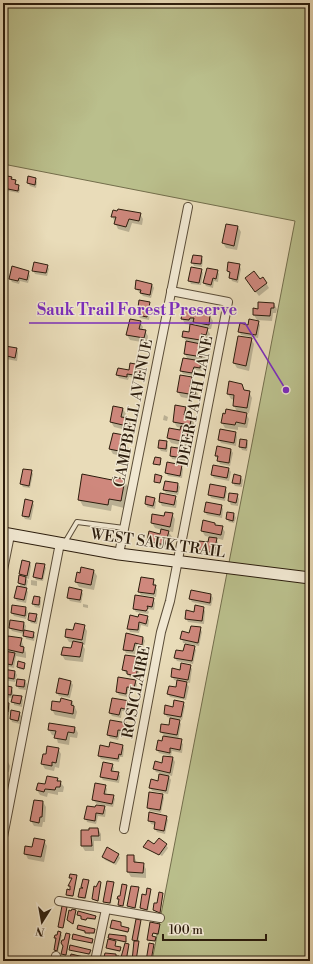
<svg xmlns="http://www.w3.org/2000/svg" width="313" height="964" font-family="'Libre Bodoni',serif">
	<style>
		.green { fill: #babf8c; stroke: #736e4c }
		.shadow { fill: #0003; fill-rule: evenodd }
		.building { fill: #cf887d; stroke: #2c1d0d }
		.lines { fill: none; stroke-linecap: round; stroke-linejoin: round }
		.lane-casing { stroke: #5b4d38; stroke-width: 6 }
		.street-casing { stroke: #5b4d38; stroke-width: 10 }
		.secondary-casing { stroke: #2c1d0d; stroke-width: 13 }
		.lane { stroke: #f1e8d2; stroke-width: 4 }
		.street { stroke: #f1e8d2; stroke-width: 8 }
		.secondary { stroke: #f1e8d2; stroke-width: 11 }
		.labels { text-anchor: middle; stroke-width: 3; stroke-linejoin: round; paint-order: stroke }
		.street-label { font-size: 15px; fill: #2c1d0d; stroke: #f1e8d2 }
		.leader { fill: none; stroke: #7b2cbf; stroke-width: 1.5 }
		.callout-dot { fill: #7b2cbf; stroke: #f1e8d2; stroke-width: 1.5 }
		.callout-label { font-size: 16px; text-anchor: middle; font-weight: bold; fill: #7b2cbf; stroke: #f1e8d2; stroke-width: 3; stroke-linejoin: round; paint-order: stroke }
	</style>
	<rect width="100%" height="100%" fill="#e9dcb9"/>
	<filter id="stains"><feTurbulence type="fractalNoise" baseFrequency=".005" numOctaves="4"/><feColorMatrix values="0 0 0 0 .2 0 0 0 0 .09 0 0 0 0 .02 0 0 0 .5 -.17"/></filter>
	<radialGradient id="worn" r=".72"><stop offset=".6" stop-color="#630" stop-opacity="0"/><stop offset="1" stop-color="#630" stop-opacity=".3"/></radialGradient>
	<!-- green -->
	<path class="green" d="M3,3H310V961H152L295,221L3,164Z"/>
	<!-- shadow -->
	<g class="shadow">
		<path d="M11,178L20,189L19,193L3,190V180Z"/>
		<path d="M35,179L37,182L36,188L30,186L28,183Z"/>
		<path d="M140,214L143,219L142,225L132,223L129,232L118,229L112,216Z"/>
		<path d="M3,217L5,221L3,233Z"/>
		<path d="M227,225L238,227L241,232L237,250L226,248L223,243Z"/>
		<path d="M201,257L203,260L202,267L194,266L192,262Z"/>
		<path d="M239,265L241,269L238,283L232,281L228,271Z"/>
		<path d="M47,266L49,269L47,276L35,274L33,270Z"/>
		<path d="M201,270L203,273L201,285L191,284L189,280Z"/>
		<path d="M217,271L219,274L218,282L214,281L213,288L206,286L204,283Z"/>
		<path d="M28,272L30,276L28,283L20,281L19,284L12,282L10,279Z"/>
		<path d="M260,280L266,283L269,288L259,296L249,283Z"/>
		<path d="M152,284L154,288L151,298L143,296L136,289Z"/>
		<path d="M149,303L151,307L149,320L140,318L138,315Z"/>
		<path d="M274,304L277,309L276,313H273L272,321L257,320L260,325L258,338L241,335L239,331L258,322L254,315L258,310Z"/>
		<path d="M210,316L213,321L211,329H207L210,334L209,340L204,339L203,345L200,344L206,355L204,362L200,361L203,365L202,371L195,370L194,376L183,374L181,371L188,360L185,354L187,342L183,337L190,333L191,325L185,324L182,318ZM192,322L195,323L197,327L192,326Z"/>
		<path d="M140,322L143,327L142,330L145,331L148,336L147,343L130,340L127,335Z"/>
		<path d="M251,339L254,344L249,371L237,368L234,363Z"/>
		<path d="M17,349L18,353L17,361L6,359L4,355Z"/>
		<path d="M141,366L143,369L141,376L137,375L136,378L129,377L128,380L119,378L117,375Z"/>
		<path d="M191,378L194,383L193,388L198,394L197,400L181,397L178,392Z"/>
		<path d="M242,385L245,392H249L252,398L249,413L245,412L249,419L247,428L238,427V430L225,428L222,423L238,413L234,406L235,400L231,399L228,394Z"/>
		<path d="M185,408L188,413L187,417H191L194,423L193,430L189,429L192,434L189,447L171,443L168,438L181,431L182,428L177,427L174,422Z"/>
		<path d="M123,409L126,414L125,419H128L131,424L130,431L114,427L111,422Z"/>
		<path d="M164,415L168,417L167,421L163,420Z"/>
		<path d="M236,433L237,437L236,446L221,443L219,440Z"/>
		<path d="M123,436L129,449L127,457L113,454L110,449Z"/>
		<path d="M247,441L248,444L247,451L242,450L240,446Z"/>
		<path d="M166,442L168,445L167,452L161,451L159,448Z"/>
		<path d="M184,450L186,454L185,461L172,459L171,456Z"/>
		<path d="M231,450L233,453L230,466L220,464L216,456Z"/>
		<path d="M181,466L183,469L182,478L168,476L166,473Z"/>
		<path d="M229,469L231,472L229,481L214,478L212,475Z"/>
		<path d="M31,471L33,474L30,488L23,487L21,484Z"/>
		<path d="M241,477L243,480L242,487L235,486L233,483Z"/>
		<path d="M124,480L128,487L124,508L112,505L111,511L83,506L79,499L113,481Z"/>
		<path d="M178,484L180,487L178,495L166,493L164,490Z"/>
		<path d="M225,488L227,491L225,501L211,498L209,494Z"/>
		<path d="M230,494L237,495L239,499L238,506L231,505L229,501Z"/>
		<path d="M161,495L175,497L177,501L176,508L162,506L160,502Z"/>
		<path d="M154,499L156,502L155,509L147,507L146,504Z"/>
		<path d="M32,502L34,505L31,520L25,519L23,516Z"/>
		<path d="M221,505L223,509L222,518L207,515L205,512Z"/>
		<path d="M172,514L175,519L173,532L168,531L172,537L167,549L151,546L148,541L161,535L162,530L155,528L152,523L153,515L165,517Z"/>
		<path d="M234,514L236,518L234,523L229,522L227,519Z"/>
		<path d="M222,527L225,532L223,540L216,538L218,543L216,555L200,553L198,549L199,542L209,544L210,537L205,536L202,531Z"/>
		<path d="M30,562L31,566L29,579L26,578L28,581L26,589L28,592L26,603L17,601L15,598L21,588L19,583L22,577L20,574Z"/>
		<path d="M44,565L46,568L43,581L36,580L34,577Z"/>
		<path d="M82,569L94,571L97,576L94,590L79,587L76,582Z"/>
		<path d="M31,580L37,581V586L31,585Z"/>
		<path d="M153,580L157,590L156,597L141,595L139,592Z"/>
		<path d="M81,590L83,594L81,603L70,601L68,598Z"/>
		<path d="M211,595L213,598L211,606L192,602L190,599Z"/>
		<path d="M39,598L41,601L40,608L35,607L33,604Z"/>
		<path d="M153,599L155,603L154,610L147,609L149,612L148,614L136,612L134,609Z"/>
		<path d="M83,604L88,605V608L83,607Z"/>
		<path d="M26,608L28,612L26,619L14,616L12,613Z"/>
		<path d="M203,608L205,611L204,624L188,622L186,618Z"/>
		<path d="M36,615L38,618L37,624L31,623L29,620Z"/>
		<path d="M147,617L149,620L148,627L141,625L139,633L130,632L128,628L139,618Z"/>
		<path d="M24,623L26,626L25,631L33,633L35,636L34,641L26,639L24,634L12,631L10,628Z"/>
		<path d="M84,626L87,631L85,645L82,644L85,649L83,662L65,660L62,655L72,650L73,643L69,642L66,637Z"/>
		<path d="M200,628L202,632L199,646L183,643L182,639Z"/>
		<path d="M9,637L21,639L26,653V658L16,656L14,668L5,666L3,663L5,652L8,653L6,649Z"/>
		<path d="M143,637L145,641L143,647L136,646L135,654L126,653L124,649Z"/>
		<path d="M194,647L196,650L193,664L177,661L175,658Z"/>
		<path d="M139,658L141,662L138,678L130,677L123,670Z"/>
		<path d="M25,664L24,670L19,669L18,667Z"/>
		<path d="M190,666L192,669L190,683L186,682L189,687L186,700L170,697L168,694L177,689L178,681L174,680L172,676Z"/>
		<path d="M3,670L15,672L17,675L15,682L3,680Z"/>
		<path d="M25,681L27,684L26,690L19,689L17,686Z"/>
		<path d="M135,681L137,684L136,691L128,690L127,697L119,695L117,692Z"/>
		<path d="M71,682L73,685L70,698L59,696L57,693Z"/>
		<path d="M3,686L11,688L13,691V696L21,697L23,700L22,707L14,705L13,698L3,697Z"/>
		<path d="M72,701L77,712L75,719L55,715L52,710Z"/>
		<path d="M129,702L131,706L130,712L122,711L121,718L112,716L110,713Z"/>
		<path d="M3,703L9,704L10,708L9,715L3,714Z"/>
		<path d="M183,703L185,706L182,720L178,719L181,724L178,740L183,744L182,753L172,751L171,756L159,753L157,750L162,742L164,735L161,732L169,727L171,718L167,717L165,713Z"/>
		<path d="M19,713L21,716L20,724L12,722L11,719Z"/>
		<path d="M3,721H6L8,725L7,732L3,731Z"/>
		<path d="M50,724L75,728L78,733L77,738L70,737L69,745L58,743L56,736L52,735L49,730Z"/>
		<path d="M126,724L128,727L127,734L120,733L118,740L110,738L108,735Z"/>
		<path d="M123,746L124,749L123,757H120L119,762L101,759L99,756L110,748Z"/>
		<path d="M58,749L61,754L59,768L55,767L54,771L45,769L42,764L47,755Z"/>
		<path d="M173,758L175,762L172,776L168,775L171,780L168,794L152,791L150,787L159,782L160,773L156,772L154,769Z"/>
		<path d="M3,761L8,762L10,766L9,772L3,770Z"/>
		<path d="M112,765L114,768L113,772L118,773L120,776L119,783L103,780L101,777Z"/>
		<path d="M3,778L7,782L6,788L3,787Z"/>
		<path d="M57,778L64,787L63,792H58V795L48,793L47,797L40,795L37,790Z"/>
		<path d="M105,786L107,789L106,795L113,796L115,799L113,807L97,804V806L104,807L106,810L105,817L98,816L96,824L87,822L86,819L96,808L97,804L93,800Z"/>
		<path d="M3,788L5,792L3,798Z"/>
		<path d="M163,795L164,798L161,813L150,811L148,807Z"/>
		<path d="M43,802L46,807L45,822H43L42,827L34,826L31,821Z"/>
		<path d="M166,817L168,820L165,834L157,832L155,829V825L151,824L149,820Z"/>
		<path d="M98,829L101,834V841H94V851H85L82,846V831Z"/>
		<path d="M44,841L47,846L44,862L28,859L25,853Z"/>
		<path d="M166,845L168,848L162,856L146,847V850L145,847Z"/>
		<path d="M118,854L120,858L116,865L105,860L103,857Z"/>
		<path d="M134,856L137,863L143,864L146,869V878L131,877L128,872L129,867Z"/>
		<path d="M76,876L73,897L67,896L70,891L71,887L69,886L72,879L70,878Z"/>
		<path d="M88,880L86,899L80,898L84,889L82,887Z"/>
		<path d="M101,883V884L98,902L93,899Z"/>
		<path d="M113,883L111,904L105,903L104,902Z"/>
		<path d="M138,887L136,908L129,907L128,906Z"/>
		<path d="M150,890L151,891L148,911L141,908Z"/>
		<path d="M162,894L163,895L160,914L154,910Z"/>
		<path d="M79,915L96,916V920L87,919L86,921L83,920L82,917Z"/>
		<path d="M141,921L136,961H133L135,941L134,940Z"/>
		<path d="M121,923V927L128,929V933L111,928Z"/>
		<path d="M151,923L160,926L159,935L153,934V937L156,939L155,942L148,940Z"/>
		<path d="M78,929L95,930V934L90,933V935Z"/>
		<path d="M58,933L62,935L58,952L55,950V938Z"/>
		<path d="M70,935L66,956L63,955V941H65Z"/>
		<path d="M73,938L93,940V944Z"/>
		<path d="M109,938H126V943L114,940L115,947L120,948V952L108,949Z"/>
		<path d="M125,945L129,946L127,961H121Z"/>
		<path d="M70,949L90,950L91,952L90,955Z"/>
		<path d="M115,955L119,958L118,961L105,957Z"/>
		<path d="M71,958L88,959V960L81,961Z"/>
	</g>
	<!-- building -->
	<g class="building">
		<path d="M3,175L12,177L11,179L16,180L15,184L19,185L18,191L3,188Z"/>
		<path d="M28,176L36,178L35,185L27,183Z"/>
		<path d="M118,209L141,213L139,221L129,219L126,227L114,224L116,217H111L113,210L117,211Z"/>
		<path d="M226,224L238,226L234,246L222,243Z"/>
		<path d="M193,255L202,256L201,264L191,263Z"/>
		<path d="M34,262L48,265L46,273L32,271Z"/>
		<path d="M228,262L240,264L237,280L229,278L230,272L227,271Z"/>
		<path d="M12,266L29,271L27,280L19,278L18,281L9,279Z"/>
		<path d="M191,267L202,269L199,283L188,281Z"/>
		<path d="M207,268L218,270L216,279L213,278L211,285L203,283Z"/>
		<path d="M254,271L260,279L263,277L267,283L255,292L245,278Z"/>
		<path d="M136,280L152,284L150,295L140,293L141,290L135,289Z"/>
		<path d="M139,300L150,302L147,317L137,315Z"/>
		<path d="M258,302L274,303V308H271L270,316L253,315V308L258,309Z"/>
		<path d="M183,310L210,315L209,325L193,322L194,318H190L189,320L181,319Z"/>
		<path d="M130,319L141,321L139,329L146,330L144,338L126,335Z"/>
		<path d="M249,319L259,321L256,335L238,332L240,323L248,325Z"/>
		<path d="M190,324L208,328L206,335L201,334L200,340L182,337L183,331L189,332Z"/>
		<path d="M238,336L252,338L246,366L233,363Z"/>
		<path d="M186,341L201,344L200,349H203L202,357L184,354Z"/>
		<path d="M5,346L17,348L15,358L3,355Z"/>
		<path d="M183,358L201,361L200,368L194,367L192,373L180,371Z"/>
		<path d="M130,363L141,365L140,373L135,372L134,375L127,374V377L116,375L118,368L129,370Z"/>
		<path d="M180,375L192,377L190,387L196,388L195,395L177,392Z"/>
		<path d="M229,381L242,384L244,390L250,391L247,408L233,406L234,395L227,394Z"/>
		<path d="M175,405L186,407L184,415L192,416L190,425L173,422Z"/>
		<path d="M113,406L123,408L121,417L129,418L127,426L110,422Z"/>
		<path d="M226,409L247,413L245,424L236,422L235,425L221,423L223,413L225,414Z"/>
		<path d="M181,426L189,428L186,442L167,438L169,428L180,430Z"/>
		<path d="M220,429L236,432L234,443L218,440Z"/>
		<path d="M113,433L124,435L122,442L126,443L124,452L109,449Z"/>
		<path d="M240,439L247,440L246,448L239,447Z"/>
		<path d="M159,440L167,441L166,449L158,448Z"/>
		<path d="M217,446L231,449L229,463L217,461L218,456H215Z"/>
		<path d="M171,447L185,449L183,458L170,456Z"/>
		<path d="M155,457L161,458L160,465L153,464Z"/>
		<path d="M167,462L182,465L180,476L165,473Z"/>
		<path d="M213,465L229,468L227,478L211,475Z"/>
		<path d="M23,469L32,470L29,486L20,484Z"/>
		<path d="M82,474L112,480L113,477L125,479L121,501L109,499L108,505L78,500Z"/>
		<path d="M155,474L162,476L160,483L154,482Z"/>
		<path d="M234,474L241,476L240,484L232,483Z"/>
		<path d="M165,481L178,483L177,492L163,490Z"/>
		<path d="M210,484L226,487L224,498L208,495Z"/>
		<path d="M160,493L176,496L174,505L159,502Z"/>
		<path d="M229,493L238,494L236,503L228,501Z"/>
		<path d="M146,496L155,498L153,506L145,504Z"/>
		<path d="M25,499L33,501L29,517L22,516Z"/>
		<path d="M206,502L222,505L220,515L204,512Z"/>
		<path d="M165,512L173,513L170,527L151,523L152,514L164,516Z"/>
		<path d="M227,512L234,513L233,521L226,519Z"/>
		<path d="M203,520L215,523V525L223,526L221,535L201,531Z"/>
		<path d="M161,529L169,531L165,545L147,541L149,531L160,534Z"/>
		<path d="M209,537L217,538L214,553L197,549L199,541L208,542Z"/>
		<path d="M22,560L30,562L27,576L19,574Z"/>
		<path d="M36,563L45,564L42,579L33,577Z"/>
		<path d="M81,567L94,570L91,585L75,582L77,572L80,573Z"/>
		<path d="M19,575L26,577L25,585L18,583Z"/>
		<path d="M141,577L154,579L153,585H156L154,594L138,592Z"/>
		<path d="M17,586L27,588L24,600L14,598Z"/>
		<path d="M69,587L82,590L80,600L67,598Z"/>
		<path d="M191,590L211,594L210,603L189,599Z"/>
		<path d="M135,595L154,598L152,607L147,606L148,608L146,611L133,609Z"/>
		<path d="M34,596L40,597L39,605L32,604Z"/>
		<path d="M12,605L26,607L25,616L11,613Z"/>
		<path d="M195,605L204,607L202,621L185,619L186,610L194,612Z"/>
		<path d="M29,613L37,614L35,622L28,620Z"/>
		<path d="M139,614L148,616L146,624L139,622L138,630L127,629L130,615L138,617Z"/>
		<path d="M10,620L24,622L23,631L9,628Z"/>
		<path d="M75,623L85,625L82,640L65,637L66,629L73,630Z"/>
		<path d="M191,626L201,627L198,643L180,639L182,631L189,633Z"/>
		<path d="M24,630L34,632L33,638L23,636Z"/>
		<path d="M126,633L143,637L142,645L135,643L133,651L123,650Z"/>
		<path d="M8,636L22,638L20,646L24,647L23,653L5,649Z"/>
		<path d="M73,641L83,643L80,657L61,655L63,647L71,648Z"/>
		<path d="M185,644L195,646L192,661L174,658L176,650L183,651Z"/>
		<path d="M4,651L15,653L12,665L3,663Z"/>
		<path d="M125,655L140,657L136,676L127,674V671L122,670Z"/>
		<path d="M18,661L25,663L24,669L17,667Z"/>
		<path d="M181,663L191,665L188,680L171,677L172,668L180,670Z"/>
		<path d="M3,669L15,671L14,679L3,677Z"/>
		<path d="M118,677L136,680L134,688L127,687L126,694L116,692Z"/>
		<path d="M59,678L71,681L68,695L56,693Z"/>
		<path d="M17,679L25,680L24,687L16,686Z"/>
		<path d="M177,680L187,682L184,698L167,694L169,686L176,687Z"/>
		<path d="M3,685L12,687L11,695L3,694Z"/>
		<path d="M13,695L22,696L20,704L11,702Z"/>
		<path d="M61,698L72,701L71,705L74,706L73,714L51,710L52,701L60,702Z"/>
		<path d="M112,698L130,701L128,710L121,708L119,715L109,713Z"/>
		<path d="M174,700L184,702L181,717L164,714L165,705L173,707Z"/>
		<path d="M3,702L9,703L8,712L3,711Z"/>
		<path d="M11,710L20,712L18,721L10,719Z"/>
		<path d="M170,718L180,720L177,735L160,732L161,724L169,725Z"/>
		<path d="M110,720L127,723L126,731L118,730L117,737L107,735Z"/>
		<path d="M49,723L75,727L74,733L68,732L66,740L54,738L56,731L48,730Z"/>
		<path d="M163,736L182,739L180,750L170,748V753L156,750L158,740L162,741Z"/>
		<path d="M110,742L123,745L121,755L119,754L118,759L98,756L100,745L109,747Z"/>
		<path d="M47,746L59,748L56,763L52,762V766L41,764L43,754H46Z"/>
		<path d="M163,756L173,757L170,773L153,769L155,761L162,763Z"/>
		<path d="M103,762L113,764L111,771L119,772L117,780L100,777Z"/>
		<path d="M159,774L169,776L166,791L149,788L151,779L158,781Z"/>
		<path d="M47,776L58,778L57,781H61L60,787H56L55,790L45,789L44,792L36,790L38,783L45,784Z"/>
		<path d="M95,783L106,785L104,794L114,795L112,804L92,800Z"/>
		<path d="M149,792L163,794L160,810L147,808Z"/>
		<path d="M34,800L43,801L42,817H40L39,823L30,821Z"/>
		<path d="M96,805L105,806L103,814L96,813L95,821L84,819L87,806L95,807Z"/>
		<path d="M149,812L167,816L164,831L154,829L155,822L148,821Z"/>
		<path d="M89,828H98L99,836H91L92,846H81V830H89Z"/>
		<path d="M34,838L45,840L41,857L24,854L25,846L32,847Z"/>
		<path d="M159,838L167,844L159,855L143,847L148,840L154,844Z"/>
		<path d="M107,847L119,854L114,863L102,857Z"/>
		<path d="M127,855H134V862L144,863L143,873L127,872Z"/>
		<path d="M70,874L77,875L73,896L66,895L67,889L70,890V886H68L72,878H69Z"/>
		<path d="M83,879L89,880L85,898L78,897L80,888H83L81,887Z"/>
		<path d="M99,881L101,882L98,901L92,899L94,886L96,887Z"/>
		<path d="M107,881L114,882L110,903L103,902Z"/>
		<path d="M122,884L127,885L123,906L118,905L119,899H117L118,896H120Z"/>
		<path d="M131,886L139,887L135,908L127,906Z"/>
		<path d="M147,888L151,889L147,910L140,908L142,894L146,895Z"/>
		<path d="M159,892L163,893L160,913L153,910L154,903H157Z"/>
		<path d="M62,906L67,907L63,928L58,927Z"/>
		<path d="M72,909L76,910L73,924L67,920L69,910L71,911Z"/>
		<path d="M78,911L96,916L95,919L87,918L86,920L81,919V916L77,915Z"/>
		<path d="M136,919L141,920L137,941L132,940Z"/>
		<path d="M112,920L121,922V926L129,928L128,932L110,928Z"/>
		<path d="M150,922L160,924L158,934L153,933L152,936L156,937L155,941L147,940Z"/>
		<path d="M78,925L95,929L94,933H85V931L77,929Z"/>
		<path d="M58,931L61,932L57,951L54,950L56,938H54L55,935H57Z"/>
		<path d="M66,933L70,934L66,955L61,954L63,946L61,943L62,940H64Z"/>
		<path d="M73,934L93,939L92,943L72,939Z"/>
		<path d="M109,934L126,936V942L108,938Z"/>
		<path d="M108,939L116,941L115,946L121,947L120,951L106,948Z"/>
		<path d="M134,941H139L136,961H132Z"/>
		<path d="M125,943L129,944L126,961H120Z"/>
		<path d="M149,943L154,944L151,961H146Z"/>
		<path d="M70,945L91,950L89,954L69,950Z"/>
		<path d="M105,953L116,954V956H119L118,960L104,957Z"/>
		<path d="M71,954L88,958L87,961L70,958Z"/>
	</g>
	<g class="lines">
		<!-- lane casing -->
		<g class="lane-casing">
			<path id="lane" d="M64,544L77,522L124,528"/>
		</g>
		<!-- street casing -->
		<g class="street-casing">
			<g id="street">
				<path d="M119,554L188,207"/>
				<path d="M3,570L10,535"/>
				<path d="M124,829L161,632L170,601L228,302L171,291"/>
				<path d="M3,837L60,543"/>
				<path d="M59,901L160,918"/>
				<path d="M56,956L58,961"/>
				<path d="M95,961L106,909"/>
			</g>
		</g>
		<!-- secondary casing -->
		<g class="secondary-casing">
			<path id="secondary" d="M3,533L119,554L310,578"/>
		</g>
		<!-- lane -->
		<use href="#lane" class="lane"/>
		<!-- street -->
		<use href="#street" class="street"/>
		<!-- secondary -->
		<use href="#secondary" class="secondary"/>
	</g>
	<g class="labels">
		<!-- street labels -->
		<g class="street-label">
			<text transform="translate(195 401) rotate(-79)" y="5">DEER PATH LANE</text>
			<text transform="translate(133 413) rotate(-79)" y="5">CAMPBELL AVENUE</text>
			<text transform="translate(158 543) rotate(8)" y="5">WEST SAUK TRAIL</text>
			<text transform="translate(136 692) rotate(-79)" y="5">ROSICLAIRE</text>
		</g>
	</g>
	<!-- callouts -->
	<path class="leader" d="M286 390L245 323H29"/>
	<circle class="callout-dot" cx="286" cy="390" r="4"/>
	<g class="callout-label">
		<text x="137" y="315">Sauk Trail Forest Preserve</text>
	</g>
	<!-- margin -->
	<rect width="313" height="964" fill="none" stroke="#e9dcb9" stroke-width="16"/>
	<rect x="4" y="4" width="305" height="956" fill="none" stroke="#2c1d0d" stroke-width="2"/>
	<rect x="8" y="8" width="297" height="948" fill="none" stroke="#2c1d0d"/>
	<!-- north arrow -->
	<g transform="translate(42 922) rotate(191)" stroke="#f1e8d2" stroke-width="3" paint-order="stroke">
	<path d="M0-3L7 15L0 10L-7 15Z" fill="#2c1d0d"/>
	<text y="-6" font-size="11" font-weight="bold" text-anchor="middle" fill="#2c1d0d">N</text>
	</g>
	<!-- scale -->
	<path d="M163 934v6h103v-6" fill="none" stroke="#2c1d0d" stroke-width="2"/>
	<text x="169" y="934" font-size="12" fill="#2c1d0d" stroke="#f1e8d2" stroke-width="3" paint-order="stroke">100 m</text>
	<rect width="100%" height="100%" filter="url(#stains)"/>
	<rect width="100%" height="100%" fill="url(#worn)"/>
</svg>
